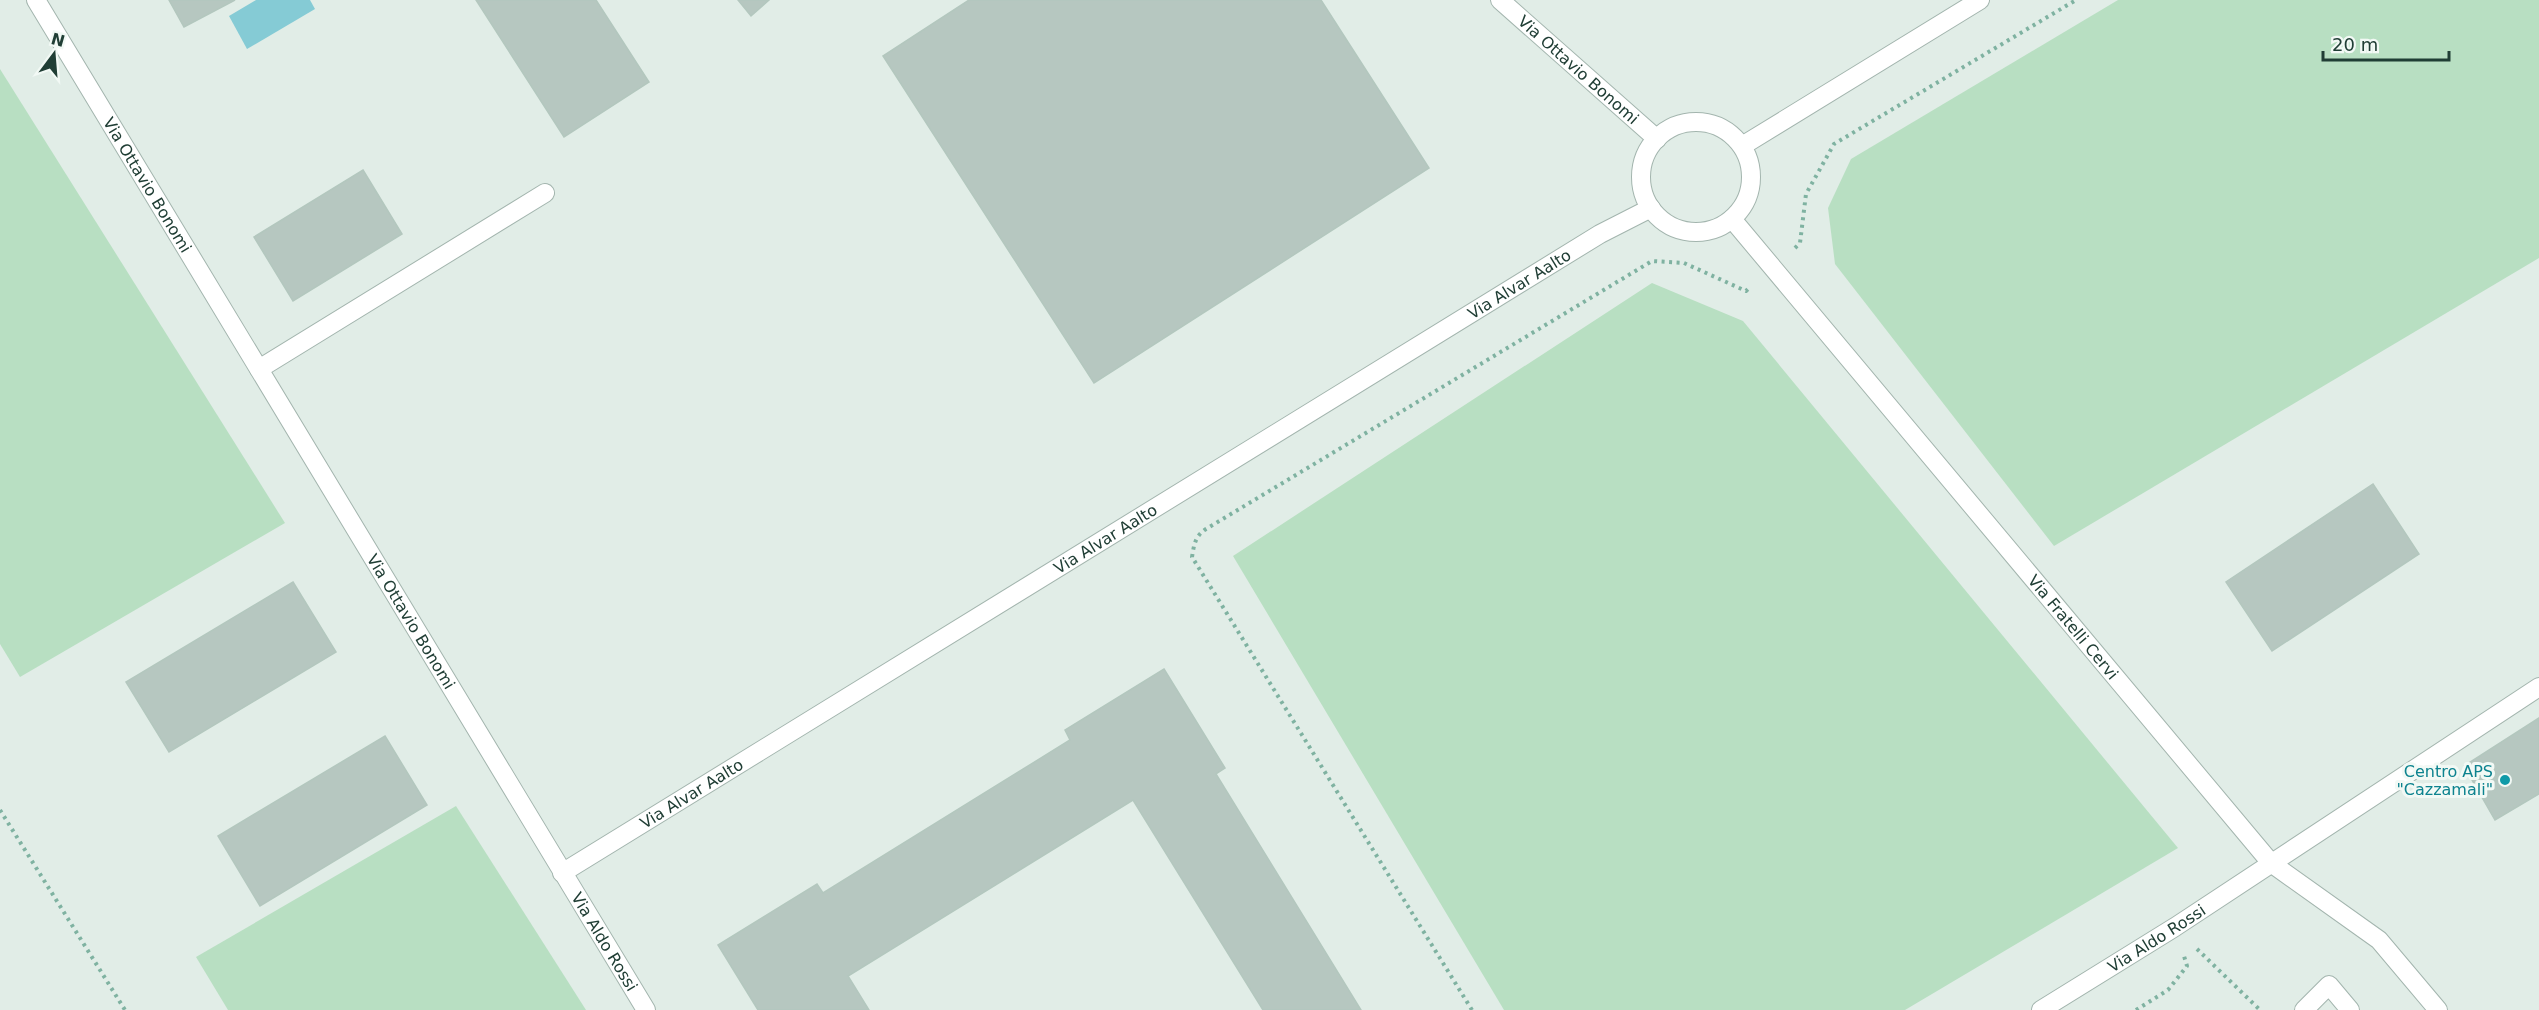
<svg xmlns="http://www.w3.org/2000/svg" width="2539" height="1010" font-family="'DejaVu Sans',sans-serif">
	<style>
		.green { fill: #b8dfc2 }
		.water { fill: #85cbd5 }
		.building { fill: #b6c7c0; stroke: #b3c7be; stroke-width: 1.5 }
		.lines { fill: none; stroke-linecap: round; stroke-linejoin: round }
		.service-casing { stroke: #a3b5ae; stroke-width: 20 }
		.minor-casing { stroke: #a3b5ae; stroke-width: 20 }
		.path { stroke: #7fb2a1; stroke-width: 4; stroke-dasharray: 3 4.5; stroke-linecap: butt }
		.service { stroke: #fff; stroke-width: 18 }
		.minor { stroke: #fff; stroke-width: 18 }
		.culture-dot { fill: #0f9aa8; stroke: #f2f9f5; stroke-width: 2 }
		.labels { text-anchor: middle; stroke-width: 6; stroke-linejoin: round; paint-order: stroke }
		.street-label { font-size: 16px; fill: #203e35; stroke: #f2f9f5 }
		.culture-label { font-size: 16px; fill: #0d838f; stroke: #f2f9f5; text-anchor: end }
	</style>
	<rect width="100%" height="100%" fill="#e1ede7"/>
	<!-- green -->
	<g class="green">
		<path d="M2118,0H2539V258L2054,546L1835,264L1828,208L1851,159Z"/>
		<path d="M0,69L285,523L20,677L0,644Z"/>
		<path d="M1652,283L1743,321L2178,848L1905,1010H1504L1233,556Z"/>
		<path d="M456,806L586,1010H228L196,957Z"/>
	</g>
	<!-- water -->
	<path class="water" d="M256,0H310L315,9L247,49L229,16Z"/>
	<!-- building -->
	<g class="building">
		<path d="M169,0H235L184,27Z"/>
		<path d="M476,0H596L649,82L564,137Z"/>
		<path d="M738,0H769L751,16Z"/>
		<path d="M969,0H1321L1429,168L1094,383L883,56Z"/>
		<path d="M363,170L402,234L293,301L254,237Z"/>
		<path d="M2373,484L2419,554L2272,651L2226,582Z"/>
		<path d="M293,582L336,652L169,752L126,682Z"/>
		<path d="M1164,669L1225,768L1216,774L1361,1010H1263L1133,800L848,976L869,1010H758L718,945L817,884L823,893L1070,740L1065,730Z"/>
		<path d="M2539,718V794L2495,820L2464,766Z"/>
		<path d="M385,736L427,805L260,906L218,836Z"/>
	</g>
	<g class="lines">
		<!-- service casing -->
		<g class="service-casing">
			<path id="service" d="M2304,1010L2329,985L2350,1010"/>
		</g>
		<!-- minor casing -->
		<g class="minor-casing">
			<g id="minor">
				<path id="s1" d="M36,0L646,1010"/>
				<path id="s2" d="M1500,0L1657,139"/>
				<circle cx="1696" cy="177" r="55"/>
				<path d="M1742,146L1980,0"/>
				<path id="s3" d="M1732,219L2271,863L2379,940L2438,1010"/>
				<path d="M259,369L545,193"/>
				<path id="s4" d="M562,873L1600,234L1651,208"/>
				<path id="s5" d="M2041,1010L2175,927L2539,687"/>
			</g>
		</g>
		<!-- path -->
		<g class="path">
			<path d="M1795,248L1800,243L1806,194L1834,144L2076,0"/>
			<path d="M0,810L125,1010"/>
			<path d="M2197,949L2260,1010"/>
			<path d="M1472,1010L1192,557C1194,545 1195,536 1206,529L1652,261L1684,263L1746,291L1748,289"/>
			<path d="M2136,1010L2168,990L2187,966L2184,956"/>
		</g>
		<!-- service -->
		<use href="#service" class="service"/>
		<!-- minor -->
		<use href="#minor" class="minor"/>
	</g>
	<!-- markers -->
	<circle class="culture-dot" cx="2505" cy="780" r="6"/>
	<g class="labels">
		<!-- street labels -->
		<g class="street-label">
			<text dy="6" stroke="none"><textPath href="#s2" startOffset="105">Via Ottavio Bonomi</textPath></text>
			<text dy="6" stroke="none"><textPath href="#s1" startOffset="216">Via Ottavio Bonomi</textPath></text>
			<text dy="6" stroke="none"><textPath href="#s4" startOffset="1124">Via Alvar Aalto</textPath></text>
			<text dy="6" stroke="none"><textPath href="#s4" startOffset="638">Via Alvar Aalto</textPath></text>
			<text dy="6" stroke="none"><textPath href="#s1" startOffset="726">Via Ottavio Bonomi</textPath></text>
			<text dy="6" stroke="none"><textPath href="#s3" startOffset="532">Via Fratelli Cervi</textPath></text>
			<text dy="6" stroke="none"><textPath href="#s4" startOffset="152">Via Alvar Aalto</textPath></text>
			<text dy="6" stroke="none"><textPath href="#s5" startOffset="136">Via Aldo Rossi</textPath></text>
			<text dy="6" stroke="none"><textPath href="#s1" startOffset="1100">Via Aldo Rossi</textPath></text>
		</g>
		<!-- culture labels -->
		<g class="culture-label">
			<text x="2493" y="777">Centro APS<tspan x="2493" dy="18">"Cazzamali"</tspan></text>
		</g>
	</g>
	<!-- north arrow -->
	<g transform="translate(54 54) rotate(16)" stroke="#f2f9f5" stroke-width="4.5" paint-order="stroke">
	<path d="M0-4.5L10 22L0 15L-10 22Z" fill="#203e35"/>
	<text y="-9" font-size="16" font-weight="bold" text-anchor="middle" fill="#203e35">N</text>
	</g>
	<!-- scale -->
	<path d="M2323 51v9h126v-9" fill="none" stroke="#203e35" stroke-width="3"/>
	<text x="2332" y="51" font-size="18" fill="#203e35" stroke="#f2f9f5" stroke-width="4.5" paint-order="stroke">20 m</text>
</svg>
